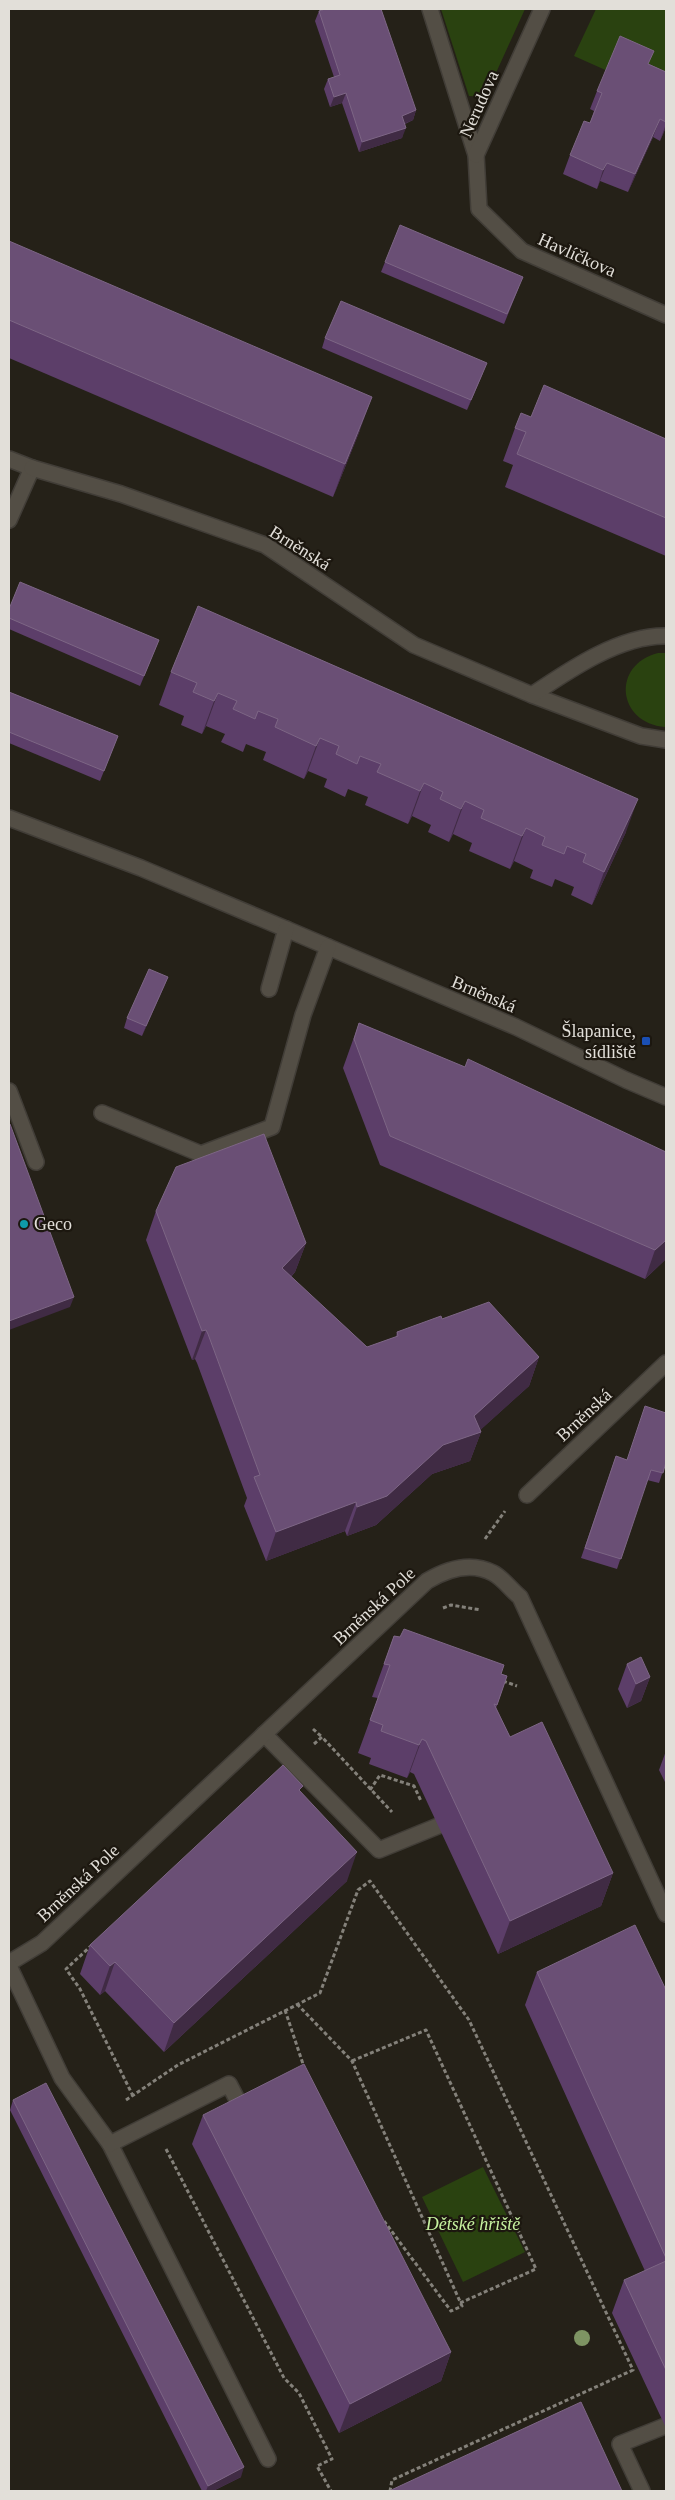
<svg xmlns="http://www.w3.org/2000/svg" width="675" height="2500" font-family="'Times New Roman',serif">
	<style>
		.green { fill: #2a4210 }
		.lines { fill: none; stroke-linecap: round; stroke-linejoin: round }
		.minor-casing { stroke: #413d37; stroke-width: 18 }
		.path { stroke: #84817a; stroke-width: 3; stroke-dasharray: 4 2.5; stroke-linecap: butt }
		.minor { stroke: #534e45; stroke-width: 15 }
		.tree { fill: #7e9463 }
		.wall { fill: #5c3e69 }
		.shaded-wall { fill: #402b44 }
		.building { fill: #6a4f75; stroke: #7d6685 }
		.transit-dot { fill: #1a4fb4; stroke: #1c170f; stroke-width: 2 }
		.culture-dot { fill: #0f9aa8; stroke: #1c170f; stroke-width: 2 }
		.labels { text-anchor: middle; stroke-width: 4.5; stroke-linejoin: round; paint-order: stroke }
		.street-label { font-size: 18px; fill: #e2dfd9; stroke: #1c170f }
		.poi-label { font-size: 18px; fill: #e2dfd9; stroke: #1c170f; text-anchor: end }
		.park-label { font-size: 18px; font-style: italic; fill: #c6f2a0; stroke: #1c170f }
	</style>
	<rect width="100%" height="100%" fill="#252118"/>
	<!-- green -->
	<g class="green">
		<path d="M441,9H525L485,97L469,96Z"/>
		<path d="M596,9H666V97L574,56Z"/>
		<path d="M658,653H666L665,727C617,723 611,665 658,653Z"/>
		<path d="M483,2167L525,2252L463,2282L422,2197Z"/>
	</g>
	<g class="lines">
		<!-- minor casing -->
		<g class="minor-casing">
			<g id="minor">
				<path d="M430,9L476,155L479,209L522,251L666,315"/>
				<path d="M476,155L542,9"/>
				<path d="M9,459L32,468L9,520"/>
				<path d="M32,468L121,494L265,545L414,645L532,695L641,736L666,740"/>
				<path d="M532,695C569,670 620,635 666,636"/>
				<path d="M9,818L141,868L286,929L516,1027L626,1080L666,1097"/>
				<path d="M269,989L286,929"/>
				<path d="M9,1091L36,1162"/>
				<path d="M102,1113L201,1154L272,1127L303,1015L328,947"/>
				<path d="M527,1495L666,1363"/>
				<path d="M264,1734L379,1850L438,1826"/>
				<path d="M9,1963L42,1943L427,1581C447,1569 470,1561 493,1573C503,1578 511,1590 520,1597L666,1914"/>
				<path d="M9,1966L62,2078L110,2144L268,2459"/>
				<path d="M110,2144L229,2084L245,2115"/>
				<path d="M642,2491L620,2444L665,2426"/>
			</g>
		</g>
		<!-- path -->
		<g class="path">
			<path d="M485,1539L505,1511"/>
			<path d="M443,1608L451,1605L481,1610"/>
			<path d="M503,1681L517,1686"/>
			<path d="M313,1729L322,1737"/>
			<path d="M314,1744L322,1737L392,1812"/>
			<path d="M370,1790L380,1775L414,1786L421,1801"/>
			<path d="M92,1945L66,1969L80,1989L133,2096"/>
			<path d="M297,2004L352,2061L462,2306L451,2311L384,2221"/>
			<path d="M285,2010L304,2067"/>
			<path d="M352,2061L426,2030L536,2269L460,2303"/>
			<path d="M126,2100L178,2065L320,1993L358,1890L370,1881L469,2020L633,2370L392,2480L390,2491"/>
			<path d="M166,2149L284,2378L299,2393L332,2459L317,2466L331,2491"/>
		</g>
		<!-- minor -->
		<use href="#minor" class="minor"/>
	</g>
	<!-- trees -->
	<circle class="tree" cx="582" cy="2338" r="8"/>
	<!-- wall -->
	<g class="wall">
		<path d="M319,11L416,110L413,120L405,124L402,138L359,152L342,103L330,107L324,89L328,79L334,77L315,21Z"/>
		<path d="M649,64L666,72V127L660,141L653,137L628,192L600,181L597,189L563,174L570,155L590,123L594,111L590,109L597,91Z"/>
		<path d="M9,241L360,430L333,497L9,358Z"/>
		<path d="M385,262L519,287L504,324L381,272Z"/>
		<path d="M325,338L483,373L467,410L322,348Z"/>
		<path d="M531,417L666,439V556L505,487L513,465L503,461L515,428Z"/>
		<path d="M9,609L159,640L140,686L9,629Z"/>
		<path d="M171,672L626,832L592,905L571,895L574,887L555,879L552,887L530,878L533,870L514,861L510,869L469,851L472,843L453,834L449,842L428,832L431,825L412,816L408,824L365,805L368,797L348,789L345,797L324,787L327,779L308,771L304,779L263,760L266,752L246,744L243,752L221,742L225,734L206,726L202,734L181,725L184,716L159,705Z"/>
		<path d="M9,692L118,736L100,781L9,743Z"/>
		<path d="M168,977L142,1036L124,1028L127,1018Z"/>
		<path d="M359,1023L666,1152V1259L645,1279L380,1165L343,1068Z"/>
		<path d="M156,1211L306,1243L295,1272L291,1277L367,1347L396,1337L397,1332L442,1319L539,1357L529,1386L480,1430L481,1432L470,1461L432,1474L376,1525L347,1536L345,1531L266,1561L244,1506L247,1498L197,1363L195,1359L192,1360L146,1240Z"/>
		<path d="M616,1456L627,1460L666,1462L659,1483L647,1480L617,1569L581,1558Z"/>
		<path d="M394,1636L507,1676L496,1708L510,1737L613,1873L601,1906L498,1954L414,1774L410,1772L407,1778L369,1764L371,1758L358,1753L378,1698L372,1697Z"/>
		<path d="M627,1664L650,1677L641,1701L627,1708L618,1689Z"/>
		<path d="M666,1751V1784L659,1770Z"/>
		<path d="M301,1792L347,1881L164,2052L105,1991L100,1995L80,1974L90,1945Z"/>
		<path d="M537,1972L666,1990V2428L612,2313L624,2280L645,2271L525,2005Z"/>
		<path d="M13,2100L241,2477L213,2491H202L10,2110Z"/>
		<path d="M203,2115L451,2352L441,2381L339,2433L192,2144Z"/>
	</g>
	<!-- shaded-wall -->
	<g class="shaded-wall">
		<path d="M346,93L342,103L330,107L334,97Z"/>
		<path d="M416,110L413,120L399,126L402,116Z"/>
		<path d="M660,119L653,137L628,192L635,174Z"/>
		<path d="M666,124V127L660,141Z"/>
		<path d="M406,128L402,138L359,152L362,142Z"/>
		<path d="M607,163L600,181L597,189L603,170Z"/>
		<path d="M487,363L483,373L467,410L471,400Z"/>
		<path d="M372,397L360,430L333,497L345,464Z"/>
		<path d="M218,693L206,726L202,734L214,701Z"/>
		<path d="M320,738L308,771L304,779L316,746Z"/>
		<path d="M424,783L412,816L408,824L420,791Z"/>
		<path d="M638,799L626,832L592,905L604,872Z"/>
		<path d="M465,801L453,834L449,842L461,809Z"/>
		<path d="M526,828L514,861L510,869L522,836Z"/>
		<path d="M168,977L164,987L142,1036L146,1026Z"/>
		<path d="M666,1240V1259L645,1279L655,1250Z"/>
		<path d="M306,1243L295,1272L271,1297L282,1268Z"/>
		<path d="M74,1297L70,1307L9,1330V1321Z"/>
		<path d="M206,1330L195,1359L192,1360L202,1331Z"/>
		<path d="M539,1357L529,1386L476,1434L481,1432L470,1461L432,1474L376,1525L347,1536L357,1507L474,1416Z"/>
		<path d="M356,1502L345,1531L266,1561L276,1532Z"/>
		<path d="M650,1677L641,1701L627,1708L636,1684Z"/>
		<path d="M422,1739L410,1772L407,1778L419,1745Z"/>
		<path d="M357,1852L347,1881L164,2052L174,2023Z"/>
		<path d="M613,1873L601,1906L498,1954L510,1921Z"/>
		<path d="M115,1962L105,1991L100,1995L110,1966Z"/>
		<path d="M451,2352L441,2381L339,2433L350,2404Z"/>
		<path d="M244,2467L241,2477L213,2491H206L208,2486Z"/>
	</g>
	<!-- building -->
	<g class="building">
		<path d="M325,9H381L416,110L402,116L406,128L362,142L346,93L334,97L328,79L340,75L319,11Z"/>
		<path d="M620,36L654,51L648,64L666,72V122L660,119L635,174L607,163L603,170L570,155L584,121L590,123L602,93L597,91Z"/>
		<path d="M400,225L523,277L507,314L385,262Z"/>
		<path d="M9,241L372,397L345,464L9,320Z"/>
		<path d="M341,301L487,363L471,400L325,338Z"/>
		<path d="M544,385L666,439V518L517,454L526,432L515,428L521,413L531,417Z"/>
		<path d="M20,582L159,640L144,676L9,618V609Z"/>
		<path d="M198,606L638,799L604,872L583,862L586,854L567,846L564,854L542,845L545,837L526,828L522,836L481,818L484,810L465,801L461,809L440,799L443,792L424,783L420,791L377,772L381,764L360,756L357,764L336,754L339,746L320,738L316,746L275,727L278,719L258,711L255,719L233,709L237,701L218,693L214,701L193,692L197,683L171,672Z"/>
		<path d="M9,692L118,736L104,771L9,732Z"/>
		<path d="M149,969L168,977L146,1026L127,1018Z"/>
		<path d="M359,1023L465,1067L468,1059L666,1152V1240L655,1250L390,1136L354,1039Z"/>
		<path d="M10,1124L74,1297L9,1321V1125Z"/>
		<path d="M264,1134L306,1243L282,1268L367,1347L398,1336L397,1332L441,1316L442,1319L489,1302L539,1357L474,1416L481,1432L443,1445L387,1496L357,1507L356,1502L276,1532L254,1477L260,1475L208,1334L206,1330L202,1331L156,1211L176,1167Z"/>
		<path d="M645,1406L666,1413V1462L663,1473L651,1470L621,1559L585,1548L616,1456L627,1460Z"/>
		<path d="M404,1629L504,1665L501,1674L507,1676L497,1705L494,1704L510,1737L542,1722L613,1873L510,1921L426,1741L422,1739L419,1745L381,1731L383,1725L370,1720L390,1665L384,1664L394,1636L400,1637Z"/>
		<path d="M641,1657L650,1677L636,1684L627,1664Z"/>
		<path d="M283,1765L303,1786L299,1790L357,1852L174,2023L115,1962L110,1966L90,1945Z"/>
		<path d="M635,1925L666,1990V2258L537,1972Z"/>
		<path d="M304,2064L451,2352L350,2404L203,2115Z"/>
		<path d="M46,2083L244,2467L208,2486L13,2100Z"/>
		<path d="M666,2261V2370L624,2280Z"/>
		<path d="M581,2402L622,2491H389Z"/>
	</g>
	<!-- markers -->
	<rect class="transit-dot" x="641" y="1036" width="10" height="10" rx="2.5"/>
	<circle class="culture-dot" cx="24" cy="1224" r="5"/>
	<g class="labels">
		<!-- street labels -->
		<g class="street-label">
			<text transform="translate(479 104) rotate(-66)" y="6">Nerudova</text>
			<text transform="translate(577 255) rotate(24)" y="6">Havlíčkova</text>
			<text transform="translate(300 548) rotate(32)" y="6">Brněnská</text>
			<text transform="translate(484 994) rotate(23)" y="6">Brněnská</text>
			<text transform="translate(584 1415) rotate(-43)" y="6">Brněnská</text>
			<text transform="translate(374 1606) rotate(-43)" y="6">Brněnská Pole</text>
			<text transform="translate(78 1883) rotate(-43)" y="6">Brněnská Pole</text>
		</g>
		<!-- poi labels -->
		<g class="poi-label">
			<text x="636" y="1037">Šlapanice,<tspan x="636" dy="21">sídliště</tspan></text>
			<text x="34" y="1230" text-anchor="start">Geco</text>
		</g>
		<!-- park labels -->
		<g class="park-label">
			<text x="473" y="2230">Dětské hřiště</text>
		</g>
	</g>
	<!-- border -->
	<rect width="675" height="2500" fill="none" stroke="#e2dfd9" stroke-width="20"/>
</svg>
